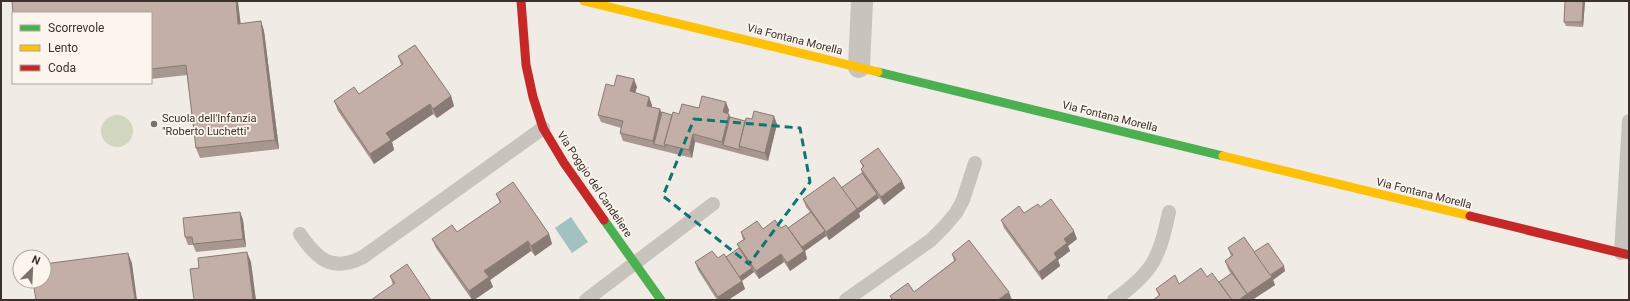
<svg xmlns="http://www.w3.org/2000/svg" width="1630" height="301" font-family="Roboto,sans-serif">
	<style>
		.green { fill: #d1d6bf }
		.water { fill: #a1c2c1 }
		.lines { fill: none; stroke-linecap: round; stroke-linejoin: round }
		.lane { stroke: #c9c3be; stroke-width: 14 }
		.street { stroke: #c9c3be; stroke-width: 22 }
		.fast { stroke: #4caf50; stroke-width: 9 }
		.slow { stroke: #ffc107; stroke-width: 9 }
		.jam { stroke: #c62828; stroke-width: 9 }
		.wall { fill: #a89690 }
		.shaded-wall { fill: #887a75 }
		.building { fill: #c3afa7; stroke: #887a75 }
		.marked { fill: none; stroke: #0f766e; stroke-width: 3; stroke-dasharray: 8 5; stroke-linejoin: round }
		.poi-dot { fill: #7a716c; stroke: #fbf5ee; stroke-width: 1.5 }
		.labels { text-anchor: middle; stroke-width: 3.5; stroke-linejoin: round; paint-order: stroke }
		.street-label { font-size: 11px; fill: #3b302b; stroke: #fbf5ee }
		.poi-label { font-size: 11px; fill: #3b302b; stroke: #fbf5ee; text-anchor: start }
	</style>
	<rect width="100%" height="100%" fill="#f0ebe5"/>
	<!-- green -->
	<circle class="green" cx="117" cy="131" r="16"/>
	<!-- water -->
	<path class="water" d="M571,217L588,242L572,253L555,228Z"/>
	<g class="lines">
		<!-- lane -->
		<g class="lane">
			<path d="M300,234C317,259 332,273 363,257L543,128"/>
			<path d="M1621,253L1629,121"/>
			<path d="M586,300L713,204"/>
			<path d="M846,300L931,240L944,227L956,213L963,200L975,163"/>
			<path d="M1114,300C1153,272 1159,259 1169,212"/>
		</g>
		<!-- street -->
		<path class="street" d="M859,67L862,1"/>
		<!-- fast -->
		<g class="fast">
			<path d="M878,72L1223,156"/>
			<path d="M604,220L661,300"/>
		</g>
		<!-- slow -->
		<g class="slow">
			<path d="M584,1L878,72"/>
			<path d="M1223,156L1470,216"/>
		</g>
		<!-- jam -->
		<g class="jam">
			<path d="M521,1L526,65L533,97L543,128L564,163L604,220"/>
			<path d="M1470,216L1629,255"/>
		</g>
	</g>
	<!-- wall -->
	<g class="wall">
		<path d="M1585,2L1583,27L1566,26L1564,22Z"/>
		<path d="M151,13L241,24L261,21L264,31L279,149L200,158L196,148L187,75L151,79Z"/>
		<path d="M398,56L451,96L454,106L437,118L433,114L392,142L394,150L374,164L338,111L334,101L359,94L401,65Z"/>
		<path d="M614,86L637,87L635,93L652,105V107L662,112L672,115L679,114L699,108L729,110L728,114L730,117L745,121L777,124L768,161L695,142L692,158L623,141L620,133L621,128L601,122L598,115Z"/>
		<path d="M860,161L905,188L884,205L879,198L859,213L860,217L829,240L826,236L805,251L807,259L790,271L784,262L759,279L754,272L742,281L745,289L728,300H717L698,270L695,262L726,257L739,248L737,244L743,240L741,232L763,229L788,228L810,212L806,207L803,199L841,188L862,173L861,169L863,168Z"/>
		<path d="M496,194L549,234L552,244L535,256L531,251L490,280L493,287L474,300H472L436,248L432,239L457,232L500,203Z"/>
		<path d="M1040,207L1077,239L1068,246L1070,251L1058,260L1060,266L1042,280L1004,228L1001,220L1024,213Z"/>
		<path d="M240,212L243,220L246,247L196,252L193,245H188L185,237Z"/>
		<path d="M1228,248L1254,252L1285,271L1273,280L1275,285L1252,300H1249L1248,299L1247,300H1153L1159,296L1156,289L1179,284L1207,277L1219,282L1231,274L1228,269L1225,261L1231,256Z"/>
		<path d="M952,254L1012,300H892L890,296L914,292L954,261Z"/>
		<path d="M390,276L431,300L393,285Z"/>
	</g>
	<!-- shaded-wall -->
	<g class="shaded-wall">
		<path d="M236,1H238L242,34L238,24Z"/>
		<path d="M1583,1H1584L1585,2L1583,27L1582,22Z"/>
		<path d="M261,21L264,31L279,149L275,140Z"/>
		<path d="M634,79L637,87L633,99L630,91Z"/>
		<path d="M451,96L454,106L437,118L433,109Z"/>
		<path d="M649,97L652,105L650,114L647,106Z"/>
		<path d="M726,102L729,110L726,120L723,112Z"/>
		<path d="M430,104L433,114L392,142L394,150L374,164L370,154L386,133Z"/>
		<path d="M660,109L663,117L654,144L653,141Z"/>
		<path d="M729,114L732,122L723,145L722,142Z"/>
		<path d="M774,116L777,124L768,161L765,153Z"/>
		<path d="M693,134L695,142L692,158L689,150Z"/>
		<path d="M902,181L905,188L884,205L881,197Z"/>
		<path d="M877,194L879,198L859,213L860,217L829,240L826,232Z"/>
		<path d="M240,212L243,220L246,247L243,239Z"/>
		<path d="M825,231L826,236L805,251L807,259L790,271L787,263L801,248Z"/>
		<path d="M1074,231L1077,239L1068,246L1070,251L1058,260L1060,266L1042,280L1039,272L1064,239Z"/>
		<path d="M549,234L552,244L535,256L531,246Z"/>
		<path d="M528,241L531,251L490,280L493,287L474,300H472L469,291L484,271Z"/>
		<path d="M247,252L251,262L256,300H253Z"/>
		<path d="M128,253L132,263L137,300H135Z"/>
		<path d="M781,254L784,262L759,279L756,271Z"/>
		<path d="M1284,266L1285,271L1273,280L1275,285L1252,300H1250L1247,294L1270,276Z"/>
		<path d="M752,268L754,272L740,282L738,278Z"/>
		<path d="M742,281L745,289L728,300H719L718,297Z"/>
		<path d="M1009,292L1012,300H998Z"/>
		<path d="M1247,294L1249,299L1247,300H1239Z"/>
	</g>
	<!-- building -->
	<g class="building">
		<path d="M12,1H236L238,24L261,21L275,140L196,148L186,65L151,69V13H13Z"/>
		<path d="M1565,1H1583L1582,22H1564Z"/>
		<path d="M415,45L451,96L433,109L430,104L386,133L391,140L370,154L334,101L354,87L359,94L403,64L398,56Z"/>
		<path d="M617,75L634,79L630,91L649,97L647,106L660,109L653,141L620,133L623,121L598,115L606,84L614,86Z"/>
		<path d="M702,96L726,102L723,112L729,114L722,142L693,134L689,150L664,144L673,112L679,114L682,104L699,108Z"/>
		<path d="M754,111L774,116L765,153L739,146L746,118L752,119Z"/>
		<path d="M662,112L672,115L664,144L666,147L654,144Z"/>
		<path d="M730,117L745,121L739,146L740,150L723,145Z"/>
		<path d="M878,148L902,181L881,197L861,169L864,166L860,161Z"/>
		<path d="M862,173L877,194L857,209L841,188Z"/>
		<path d="M834,177L857,209L826,232L803,199Z"/>
		<path d="M513,182L549,234L531,246L528,241L484,271L489,277L469,291L432,239L452,225L457,232L501,202L496,194Z"/>
		<path d="M1051,199L1074,231L1064,239L1067,243L1054,253L1057,258L1039,272L1001,220L1019,206L1024,213L1038,204L1040,207Z"/>
		<path d="M240,212L243,239L193,244L192,237H185L183,218Z"/>
		<path d="M811,212L825,231L802,247L788,228Z"/>
		<path d="M775,220L781,228L786,225L804,251L787,263L781,254L756,271L737,244L745,239L741,232L757,221L763,229Z"/>
		<path d="M1244,237L1272,277L1247,294L1225,261L1233,255L1228,248Z"/>
		<path d="M969,240L1009,292L998,300H985L984,299L983,300H893L890,296L908,283L914,292L956,260L952,254Z"/>
		<path d="M1268,243L1284,266L1270,275L1254,252Z"/>
		<path d="M739,248L752,268L739,277L726,257Z"/>
		<path d="M712,251L718,258L724,254L742,281L718,297L695,262Z"/>
		<path d="M247,252L253,300H194L190,269L199,268L198,258Z"/>
		<path d="M128,253L135,300H36L33,281H44V264Z"/>
		<path d="M407,264L431,300H371L395,283L390,276Z"/>
		<path d="M1201,268L1207,277L1212,273L1232,300H1153L1160,295L1156,289L1175,275L1179,284Z"/>
		<path d="M1232,273L1247,294L1239,300H1232L1219,282Z"/>
	</g>
	<!-- marked area -->
	<path class="marked" d="M694,119L800,128L810,182L749,264L663,196Z"/>
	<!-- markers -->
	<circle class="poi-dot" cx="154" cy="124" r="4"/>
	<g class="labels">
		<!-- street labels -->
		<g class="street-label">
			<text transform="translate(795 39) rotate(14)" y="4">Via Fontana Morella</text>
			<text transform="translate(1110 116) rotate(14)" y="4">Via Fontana Morella</text>
			<text transform="translate(595 184) rotate(56)" y="4">Via Poggio del Candeliere</text>
			<text transform="translate(1424 193) rotate(14)" y="4">Via Fontana Morella</text>
		</g>
		<!-- poi labels -->
		<g class="poi-label">
			<text x="162" y="122">Scuola dell'Infanzia<tspan x="162" dy="13">"Roberto Luchetti"</tspan></text>
		</g>
	</g>
	<!-- border -->
	<rect width="1630" height="301" fill="none" stroke="#3b302b" stroke-width="4"/>
	<!-- legend -->
	<rect x="12" y="12" width="140" height="72" fill="#fbf5ee" stroke="#aea6a0"/>
	<rect x="20" y="25" width="20" height="6" fill="#4caf50" stroke="#aea6a0"/>
	<text x="48" y="32" font-size="12" fill="#3b302b">Scorrevole</text>
	<rect x="20" y="45" width="20" height="6" fill="#ffc107" stroke="#aea6a0"/>
	<text x="48" y="52" font-size="12" fill="#3b302b">Lento</text>
	<rect x="20" y="65" width="20" height="6" fill="#c62828" stroke="#aea6a0"/>
	<text x="48" y="72" font-size="12" fill="#3b302b">Coda</text>
	<!-- north arrow -->
	<g transform="translate(32 269) rotate(24)"><circle r="19" fill="#fbf5ee" stroke="#aea6a0"/>
	<path d="M0-3L7 15L0 10L-7 15Z" fill="#7a716c"/>
	<text y="-6" font-size="11" font-weight="bold" text-anchor="middle" fill="#3b302b">N</text>
	</g>
</svg>
